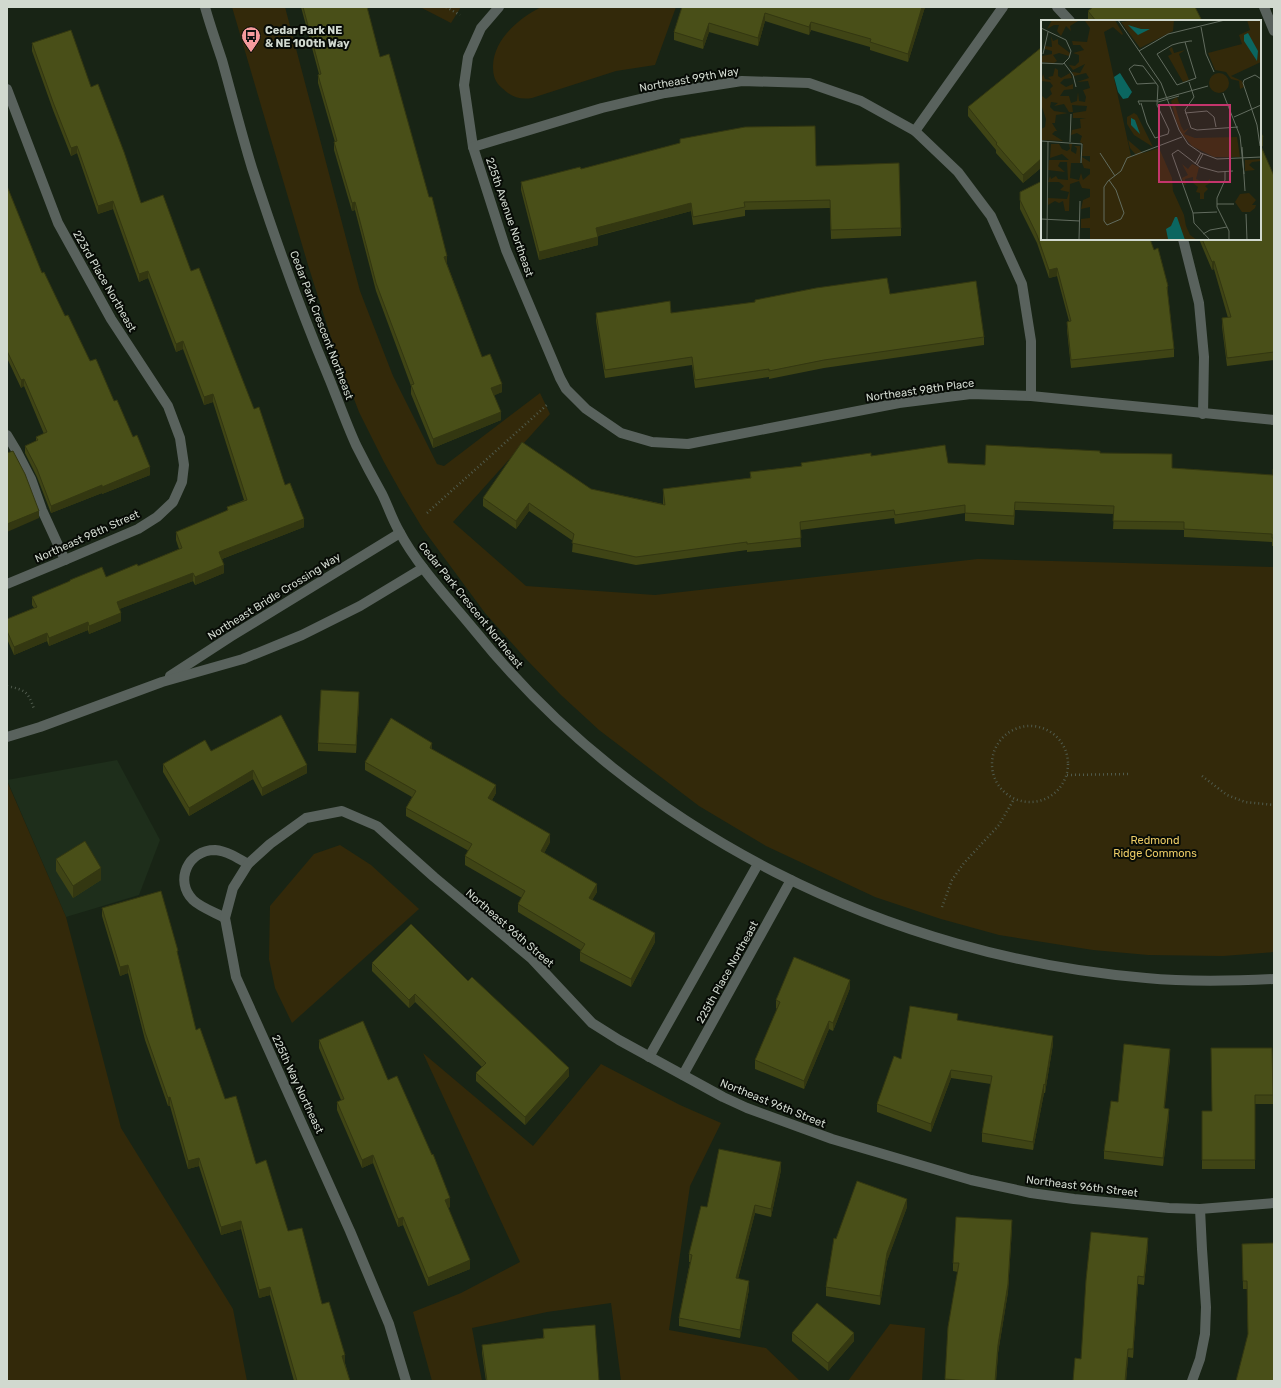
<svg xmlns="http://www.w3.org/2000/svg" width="1281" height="1388" font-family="Rubik,sans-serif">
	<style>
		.built { fill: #1e2e1b }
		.green { fill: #33290a }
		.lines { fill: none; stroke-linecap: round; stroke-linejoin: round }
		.path { stroke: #505b4d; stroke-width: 2.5; stroke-dasharray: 1 3; stroke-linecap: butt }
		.service { stroke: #59625d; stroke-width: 10 }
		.minor { stroke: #59625d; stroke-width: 10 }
		.tertiary { stroke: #59625d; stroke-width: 10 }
		.wall { fill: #3f4415 }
		.shaded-wall { fill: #333711 }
		.building { fill: #494f18; stroke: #333711 }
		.labels { text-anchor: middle; stroke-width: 4; stroke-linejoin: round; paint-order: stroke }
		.poi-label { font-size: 11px; font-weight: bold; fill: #d1d9cf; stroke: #070b06; text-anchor: start }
		.street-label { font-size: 11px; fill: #d1d9cf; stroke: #070b06 }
		.park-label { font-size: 11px; fill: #edcc66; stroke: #070b06 }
		.inset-road { fill: none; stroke: #626c5f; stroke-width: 1 }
		.view { fill: #c4356c; fill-opacity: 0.15; stroke: #c4356c; stroke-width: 2 }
		.inset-edge { fill: none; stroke: #d1d9cf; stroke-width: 2 }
	</style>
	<rect width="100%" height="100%" fill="#182415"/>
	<!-- built -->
	<path class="built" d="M117,760L160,840L139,895L66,917L7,780Z"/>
	<!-- green -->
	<g class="green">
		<path d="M232,7H285L360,291L393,376L437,464L444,466L540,393L550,414L453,522L526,586L655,595L978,559L1274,567V952L1223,956L1148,955L1093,950L999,935L941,919L875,897L766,846L699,806L599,730L561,695L526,659L485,613L423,529L403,496L384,462L359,412L334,347L308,265Z"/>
		<path d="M420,7H461L451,23Z"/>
		<path d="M541,7H676L655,65L616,71L532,98C520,100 511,97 502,88C495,82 493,76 493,66C494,39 518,19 541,7Z"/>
		<path d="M7,781L66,917L121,1128L233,1309L247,1381H7Z"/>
		<path d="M340,845L371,865L419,909L292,1023L275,988L269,959L270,906L314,854Z"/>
		<path d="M423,1053L533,1146L601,1064L680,1105L721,1123L690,1186L669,1330L766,1348L800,1381H621L611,1303L547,1312L472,1328L482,1381H432L413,1312L461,1293L520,1262Z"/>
		<path d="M890,1324L925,1328L922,1381H848Z"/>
	</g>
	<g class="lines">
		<!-- path -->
		<g class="path">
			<path d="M446,7L460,15"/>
			<path d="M427,513L548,404"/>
			<path d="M7,686C25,690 28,691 34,709"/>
			<circle cx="1030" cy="764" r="38"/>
			<path d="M1067,775L1130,774"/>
			<path d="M1202,776L1227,795L1245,802L1274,805"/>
			<path d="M942,907L952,880L964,863L999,825L1014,799"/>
		</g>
		<!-- service -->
		<g class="service">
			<path d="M1057,7L1070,21"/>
			<path d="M915,131L1003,7"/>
			<path d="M1183,239L1199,303L1204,357L1203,414"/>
			<path d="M7,435L16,450L31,479L42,510L65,560"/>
		</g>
		<!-- minor -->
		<g class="minor">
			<path d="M499,7L481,28L468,57L464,85L473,147L506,250L560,378L566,389L586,409L621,433L652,442L688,444L899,403L971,394L1031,396L1274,420"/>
			<path d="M7,89L58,223L111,319L168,406L180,438L184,465L182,482L173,502L157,517L138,529L65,560L7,584"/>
			<path d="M473,147L602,108L665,93L742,81L809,83L861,101L915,131L958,172L991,216L1022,284L1031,341V396"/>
			<path d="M225,918C216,913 200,907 193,900C174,881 188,850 215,850C227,851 238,858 248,864"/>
			<path d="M649,1057L758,864"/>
			<path d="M683,1075L791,880"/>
			<path d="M406,1381L389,1324L350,1231L236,977L225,918L233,888L248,864L270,844L306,818L342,811L377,826L434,877L532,959L592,1023L619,1040L723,1097L747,1108L832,1139L971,1180L1031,1193L1074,1199L1169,1208L1200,1209L1274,1203"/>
			<path d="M1192,1381L1200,1359L1205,1334L1206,1307L1202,1249L1200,1209"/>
		</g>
		<!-- tertiary -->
		<g class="tertiary">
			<path d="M205,7C210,25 216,42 222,60C232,96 241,132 252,168C275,239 300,309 329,378C338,400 346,423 356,445C364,461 373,478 382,494C388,506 392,519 399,531C418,567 450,600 476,632C638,833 890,957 1146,978C1188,982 1232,981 1274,979"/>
			<path d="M1264,7L1274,31"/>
			<path d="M170,676L230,637L400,533"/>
			<path d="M7,737L40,727L162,682L243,659L302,635L360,606L423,568"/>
		</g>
	</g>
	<!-- wall -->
	<g class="wall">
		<path d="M301,7H367L380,57L447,264L482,357L502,392L494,395L501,420L433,448L411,394V386L376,291L355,210L352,211L334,150V142H335L318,83V75L319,74Z"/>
		<path d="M682,7H925L908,62L870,50V47L811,30L809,35L765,21L758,46L709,32L703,49L674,40V32Z"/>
		<path d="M1092,7H1195L1202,21H1090L1088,19V11L1092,8Z"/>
		<path d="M32,43L91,87L141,203L191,271L254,409L285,485L304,527L222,559L224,573L195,585L193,581L119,609L121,621L89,634L88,630L49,646L47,641L14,655L7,639V619L34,608L32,605V597L70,581V580L106,577L138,566L179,549L176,540V532L227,511V507L244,500L213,402L204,405L183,349L176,352L148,278L139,282L113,209L98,214L77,153L71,156L53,110L32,51Z"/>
		<path d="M1042,47V167L1023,183L996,153V150L968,116V107Z"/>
		<path d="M1260,131L1263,146H1261L1274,176V360L1227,366L1222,327V318H1228L1214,269L1212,270L1199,239H1260Z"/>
		<path d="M680,139L816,166L901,228V236L831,239L830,208L745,210V216L693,225L691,211L598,236V245L539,260L521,190V182L581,169L680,143Z"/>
		<path d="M7,186L42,273L65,316L90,361L114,401L133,437L150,475L102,494V493L51,513L37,477L25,453V446L36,441V437L44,434L24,386L21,388L7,358Z"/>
		<path d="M1020,192L1168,294V295L1174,349V357L1071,368L1067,330V322L1069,321L1057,276L1049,278L1037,243L1020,209Z"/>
		<path d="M890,294L984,337V345L824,368L769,379V377L695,388L692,365L605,378L596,321V313H671Z"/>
		<path d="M1100,453L1172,468L1273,475L1274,469V546H1272V542L1184,537V530L1113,529L1114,514L1015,510L1014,525L965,521V513L895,524L894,518L800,530L801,547L747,552V550L636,565L572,552L573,541L529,511L516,529L483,506V498L591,489L663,504V489L750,478V472L801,466V463L871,456L948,463L985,465Z"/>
		<path d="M359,701L356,753L318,751V743Z"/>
		<path d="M432,750L496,793L492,800L550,842L544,853L597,892L592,900L655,942L631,987L580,961V952L581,950L518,912V904L522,898L465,865V856L469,851L406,816V808L412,797L365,770V762Z"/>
		<path d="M211,751L307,773L262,796L253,779L189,816L163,772V764Z"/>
		<path d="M56,859L101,880L73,898L56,871Z"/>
		<path d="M102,908L178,956L196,1030L225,1099L288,1231L322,1304L345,1363L350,1381H294L270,1295L259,1298L241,1229L221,1235L199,1166L188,1169L170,1106H168L145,1040L128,973L120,976L102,916Z"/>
		<path d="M372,963L468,981L569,1076L525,1125L476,1081V1073L482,1067L415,1002L409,1008L372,971Z"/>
		<path d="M850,988L833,1031L829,1029L804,1089L755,1069V1060L777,1009L776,1008V1000Z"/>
		<path d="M958,1020L1053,1044L1045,1093H1044L1033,1150L982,1142V1133L991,1084L951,1078L931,1132L877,1112V1104L901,1059Z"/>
		<path d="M319,1040L388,1080L450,1207L448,1208L470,1269L428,1286L403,1225L398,1227L373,1163L362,1168L337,1110V1102L341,1100L319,1048Z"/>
		<path d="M1272,1048L1273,1104H1255V1169H1202V1111H1212Z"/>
		<path d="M1170,1058L1164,1108L1169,1117L1163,1166L1104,1159V1151Z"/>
		<path d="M781,1170L771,1217L755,1213L738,1279L749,1289L740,1338L679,1326V1318L690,1262H689V1254L707,1207Z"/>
		<path d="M907,1207L887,1261L880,1305L826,1296V1287L836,1239Z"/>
		<path d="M1012,1228L1008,1292L998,1353L996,1381H945L948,1327L958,1272L953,1271V1263Z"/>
		<path d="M1274,1243L1248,1334L1247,1289H1243L1242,1244Z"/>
		<path d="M1148,1246L1144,1285L1138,1284L1133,1358L1128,1357L1126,1381H1073Z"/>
		<path d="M543,1329L599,1381H486L482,1353V1345L543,1338Z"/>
		<path d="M792,1333L854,1341L828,1371L792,1341Z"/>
	</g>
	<!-- shaded-wall -->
	<g class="shaded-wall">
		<path d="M922,7H925L908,62V54Z"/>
		<path d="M765,13V21L758,46V38Z"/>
		<path d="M811,22V30L809,35V27Z"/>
		<path d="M709,23V32L703,49V41Z"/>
		<path d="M1263,137V146L1260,147V138Z"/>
		<path d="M77,146V153L71,156V148Z"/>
		<path d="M1042,158V167L1023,183V175Z"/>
		<path d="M113,201V209L98,214V206Z"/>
		<path d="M355,202V210L352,211V203Z"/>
		<path d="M691,203V211L596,236V228Z"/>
		<path d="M598,237V245L539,260V252Z"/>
		<path d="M447,256V264L444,257Z"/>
		<path d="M1214,261V269L1212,270V262Z"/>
		<path d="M1057,268V276L1049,278V270Z"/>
		<path d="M148,271V278L139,282V274Z"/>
		<path d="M1168,286V294L1167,295V287Z"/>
		<path d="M183,341V349L176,352V344Z"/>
		<path d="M24,379V386L21,388V380Z"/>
		<path d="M502,384V392L491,397V388Z"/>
		<path d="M213,394V402L204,405V397Z"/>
		<path d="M501,412V420L433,448V439Z"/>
		<path d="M150,467V475L102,494V487Z"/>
		<path d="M102,485V493L51,513V506Z"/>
		<path d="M529,503V511L516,529V521Z"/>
		<path d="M39,511V518L7,532V524Z"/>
		<path d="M304,519V527L219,560V552Z"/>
		<path d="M224,565V573L195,585V577Z"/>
		<path d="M193,573V581L117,610V602Z"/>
		<path d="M121,613V621L89,634V626Z"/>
		<path d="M88,622V630L49,646V638Z"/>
		<path d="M47,633V641L14,655V647Z"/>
		<path d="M359,692V701L356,753V745Z"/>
		<path d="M432,743V751L430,748Z"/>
		<path d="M307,765V773L262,796V788Z"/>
		<path d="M253,770V779L189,816V808Z"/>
		<path d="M496,785V793L488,807V798Z"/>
		<path d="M550,834V842L541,859V851Z"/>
		<path d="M101,868V880L73,898V886Z"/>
		<path d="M597,884V892L589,906V898Z"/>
		<path d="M655,933V942L631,987V979Z"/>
		<path d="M128,965V973L120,976V967Z"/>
		<path d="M850,980V988L833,1031V1023Z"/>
		<path d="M415,994V1002L409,1008V1000Z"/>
		<path d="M829,1021V1029L804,1089V1081Z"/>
		<path d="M1053,1036V1044L1045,1093V1085Z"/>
		<path d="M1170,1049V1058L1164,1116V1108Z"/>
		<path d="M569,1068V1076L525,1125V1117Z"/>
		<path d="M951,1070V1078L931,1132V1124Z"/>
		<path d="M1044,1084V1093L1033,1150V1142Z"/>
		<path d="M170,1097V1106H168V1098Z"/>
		<path d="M1169,1109V1117L1163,1166V1158Z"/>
		<path d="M373,1155V1163L362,1168V1160Z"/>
		<path d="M199,1158V1166L188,1169V1161Z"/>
		<path d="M781,1162V1170L771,1217V1209Z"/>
		<path d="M450,1198V1207L445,1209V1200Z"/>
		<path d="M907,1199V1207L887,1261L880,1305V1296L887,1253Z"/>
		<path d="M755,1205V1213L736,1286V1278Z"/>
		<path d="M403,1217V1225L398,1227V1219Z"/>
		<path d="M1012,1220L1008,1292L998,1353L996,1381H995L998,1345Z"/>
		<path d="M241,1221V1229L221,1235V1227Z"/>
		<path d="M1148,1238V1246L1144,1285V1277Z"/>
		<path d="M470,1260V1269L428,1286V1278Z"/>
		<path d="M1138,1276V1284L1133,1358V1349Z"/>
		<path d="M749,1281V1289L740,1338V1330Z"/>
		<path d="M270,1287V1295L259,1298V1290Z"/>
		<path d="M854,1333V1341L828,1371V1363Z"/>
		<path d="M1128,1349V1357L1126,1381H1125Z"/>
		<path d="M345,1355V1363L342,1364V1356Z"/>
	</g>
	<!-- building -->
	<g class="building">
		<path d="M303,7H367L380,57L389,54L429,197H432L447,256L444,257L482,357L490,354L502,384L491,388L501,412L433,439L411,385L414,384L376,283L355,202L352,203L334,142L337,141L318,75L321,74Z"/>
		<path d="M682,7H922L908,54L870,42L871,39L811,22L809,27L765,13L758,38L709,23L703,41L674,32Z"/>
		<path d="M1093,7H1195L1202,21H1096L1088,11Z"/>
		<path d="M71,30L91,87L98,84L124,152L141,203L163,195L191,271L199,268L254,409L259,407L285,485L290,483L304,519L219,552L224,565L195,577L193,573L117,602L121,613L89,626L88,622L49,638L47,633L14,647L7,631V619L37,607L32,597L70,581V580L102,567L106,577L137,564L138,566L182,548L176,532L228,510L227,507L247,500L213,394L204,397L183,341L176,344L148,271L139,274L113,201L98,206L77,146L71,148L53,102L32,43Z"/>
		<path d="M1042,47V158L1023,175L996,144L997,143L968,107Z"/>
		<path d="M815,126L816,166L899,163L901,228L831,230L830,200L744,202L745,207L693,217L691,203L596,228L598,237L539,252L521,182L580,167L581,169L680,143V139L745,127Z"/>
		<path d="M1260,131L1263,137L1260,138Z"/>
		<path d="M1260,144L1274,176V352L1227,358L1222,318L1231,317L1214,261L1212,262L1202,239H1260Z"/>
		<path d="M1042,181V239H1150L1154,250L1158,248L1168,286L1167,287L1174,349L1071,360L1067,322L1071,321L1057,268L1049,270L1037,235L1020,200V192Z"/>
		<path d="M7,186L42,273L44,272L65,316L68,315L90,361L96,359L114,401L117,400L133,437L137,435L150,467L102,487V485L51,506L37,469L25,446L38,440L36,437L47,432L24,379L21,380L7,351Z"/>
		<path d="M887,278L890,294L976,281L984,337L824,360L769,371V369L695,380L692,357L605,370L596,313L670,301L671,313L755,302V300L816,288Z"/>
		<path d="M522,442L591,489L665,505L663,489L751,478L750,472L802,466L801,463L871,453V456L945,445L948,463L985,465L986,445L1100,451V453L1172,454V468L1273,475V469H1274V538H1272V534L1184,529V522L1113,521L1114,506L1015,502L1014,516L965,513V505L895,515L894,510L800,522L801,538L747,544V542L636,557L572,543L574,534L529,503L516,521L483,498Z"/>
		<path d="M13,451L25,474L39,511L7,524V453Z"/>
		<path d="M321,690L359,692L356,745L318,743Z"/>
		<path d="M281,715L307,765L262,788L253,770L189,808L163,764L205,740L211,751Z"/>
		<path d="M391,718L432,743L430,748L496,785L488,798L550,834L541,851L597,884L589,898L655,933L631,979L580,952L585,944L518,904L525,891L465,856L472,844L406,808L416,791L365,762Z"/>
		<path d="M85,841L101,868L73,886L56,859Z"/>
		<path d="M161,891L178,951H177L196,1030L200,1028L225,1099L236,1096L256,1164L266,1160L288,1231L302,1228L322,1304L329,1302L345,1355L342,1356L350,1381H297L270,1287L259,1290L241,1221L221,1227L199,1158L188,1161L170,1097L168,1098L145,1032L128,965L120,967L102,908Z"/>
		<path d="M411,924L468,981L472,977L569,1068L525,1117L476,1073L486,1063L415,994L409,1000L372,963Z"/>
		<path d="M794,957L850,980L833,1023L829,1021L804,1081L755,1060L780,1002L776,1000Z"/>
		<path d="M910,1006L958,1014L957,1020L1053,1036L1045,1085L1044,1084L1033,1142L982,1133L992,1076L951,1070L931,1124L877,1104L894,1056L901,1059Z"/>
		<path d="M363,1021L388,1080L397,1076L432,1155L433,1154L450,1198L445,1200L470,1260L428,1278L403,1217L398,1219L373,1155L362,1160L337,1102L344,1099L319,1040Z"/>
		<path d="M1124,1044L1170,1049L1164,1108L1169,1109L1163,1158L1104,1151L1111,1101L1118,1102Z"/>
		<path d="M1211,1048H1272L1273,1095H1255V1160H1202V1111H1212Z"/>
		<path d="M719,1149L781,1162L771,1209L755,1205L736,1278L749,1281L740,1330L679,1318L692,1255L689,1254L701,1206L707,1207Z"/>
		<path d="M857,1181L907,1199L887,1253L880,1296L826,1287L834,1238L836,1239Z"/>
		<path d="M956,1217L1012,1220L1008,1284L998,1345L995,1381H972L945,1379L948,1327L959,1263H953Z"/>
		<path d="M1091,1232L1148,1238L1144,1277L1138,1276L1133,1349H1128L1125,1381H1073L1075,1358L1081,1359L1086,1280Z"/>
		<path d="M1274,1243V1381H1236L1248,1334L1247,1281H1243L1242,1244Z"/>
		<path d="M817,1303L854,1333L828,1363L792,1333Z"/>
		<path d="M595,1325L599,1381H487L482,1345L544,1338L543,1329Z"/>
	</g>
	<!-- icons -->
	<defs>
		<g id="bus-pin" transform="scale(1)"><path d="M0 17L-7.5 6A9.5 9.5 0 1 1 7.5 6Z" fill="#f59b9d" stroke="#070b06"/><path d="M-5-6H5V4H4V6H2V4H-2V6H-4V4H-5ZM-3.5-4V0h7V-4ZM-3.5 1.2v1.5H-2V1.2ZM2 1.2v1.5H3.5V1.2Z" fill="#111"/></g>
	</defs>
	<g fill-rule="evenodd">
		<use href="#bus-pin" x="251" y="36"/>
	</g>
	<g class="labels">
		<!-- poi labels -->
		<g class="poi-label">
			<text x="265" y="34">Cedar Park NE<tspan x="265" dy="13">&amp; NE 100th Way</tspan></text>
		</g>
		<!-- street labels -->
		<g class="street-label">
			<text transform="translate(689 79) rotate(-10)" y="4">Northeast 99th Way</text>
			<text transform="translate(510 217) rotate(71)" y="4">225th Avenue Northeast</text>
			<text transform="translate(105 281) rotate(60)" y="4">223rd Place Northeast</text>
			<text transform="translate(322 325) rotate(69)" y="4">Cedar Park Crescent Northeast</text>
			<text transform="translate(920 390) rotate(-8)" y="4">Northeast 98th Place</text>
			<text transform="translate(87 536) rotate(-24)" y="4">Northeast 98th Street</text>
			<text transform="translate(274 596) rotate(-32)" y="4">Northeast Bridle Crossing Way</text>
			<text transform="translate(471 605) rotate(51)" y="4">Cedar Park Crescent Northeast</text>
			<text transform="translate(510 928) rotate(41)" y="4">Northeast 96th Street</text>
			<text transform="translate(727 972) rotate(-61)" y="4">225th Place Northeast</text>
			<text transform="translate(298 1084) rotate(65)" y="4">225th Way Northeast</text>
			<text transform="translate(773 1103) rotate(22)" y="4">Northeast 96th Street</text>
			<text transform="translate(1082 1186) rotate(7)" y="4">Northeast 96th Street</text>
		</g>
		<!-- park labels -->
		<g class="park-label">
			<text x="1155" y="844">Redmond<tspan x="1155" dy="13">Ridge Commons</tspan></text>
		</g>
	</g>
	<!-- overview -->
	<g transform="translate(1041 20)">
		<rect width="220" height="220" fill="#182415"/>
		<path d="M11,0H74L82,14L81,15L72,7L63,12L90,136L95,135L89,128L87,120L102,133L118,128L131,158L132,171L143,195L145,206L149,215L156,220H49V208H40V199L49,198V187L40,189L42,180L49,177V169L41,168L38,161L29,164L28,191H24L22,181L18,183L14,181L7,185V178L26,179L28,172L19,170L23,166L18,162H7L9,156L10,159L15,156L17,159L27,160L26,142H19L17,146L24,152L7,150L8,140H28L21,134L9,138L10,124H18L21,129L26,131L29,129L28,124H31L30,131L35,134L36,128L33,126H39V143H30L29,158L38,160L40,153L42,160L49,154V149L43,148L41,143V137L49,142V136H41L42,124L39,122L41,116L36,113L30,115L31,110L40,108L39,99L45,98H32V93L45,91L46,86L31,85L32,92H28L23,84L13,86L17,83L10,82L9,87L13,91L27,93L15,95L14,103H11L16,111H23H14L11,114L22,121L0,120V109L4,107L5,99L0,84V71L1,76L5,79L11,74L9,69L12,66L9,62L0,61L2,54L4,59L10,60L7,57L12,56L14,48L17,50V56L20,58L29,53L31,58L23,59L19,63L25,67L32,64V69L23,70L19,76H28L30,83L36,81L37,72L38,81L44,82L45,77L42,70L49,68L47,61L36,62L48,58L45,53L33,56L31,52L39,53L44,44L32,50L28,45L34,46L38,42V35L32,33L43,30L39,25H32L31,21L46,22L49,8L44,1H37L29,6L30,11L25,6L20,16L16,11L18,5H13L6,9ZM95,0H133L132,11L99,28L80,2ZM206,0H220V42L190,56L201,61L203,67L199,69L198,61L190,59L185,52L174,50L167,33L201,24L198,15L209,10ZM10,16L12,21L17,19V24L29,33L28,36L18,33L12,35L16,41L13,43L0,42L1,28V36L11,34V31L4,29V26L11,27ZM131,27L133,33L144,30L138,34L148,60L142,62L127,36L131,34L128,29ZM168 63a10 10 0 1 1 20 0a10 10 0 1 1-20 0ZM136,77L138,83L144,86L134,85L140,106L143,111L148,108L143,114L154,118L196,117L199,137H173L151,126L140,113L135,100L130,81ZM93,93L96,95L112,127L93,115L86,104V97ZM220,139V141L211,142L208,145L214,150L204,151V140ZM141,144L147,149L151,144L158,147L155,159L164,163L169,159V163L164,166L167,169L163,173V179H159V173L155,172L157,167L152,163V157L144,159L145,165H143L141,158L147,155ZM208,173L215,180L211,185H215L214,188L209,192H201L194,182L199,174Z" fill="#33290a"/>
		<path d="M87,5L100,9H109L97,15ZM207,13L217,31L216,41L203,21V15ZM79,53L91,72L87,78L82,79L77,72L73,57ZM90,98L94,100L99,114L90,105ZM134,197H136L144,220L127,219L125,209L130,206Z" fill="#0b6660"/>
		<path class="inset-road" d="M77,0L120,63L138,110L147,124L160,133L176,139L220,137M160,7L165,34L173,52M0,8L25,20L30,31L28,38L22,44L0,43M144,22L155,58L136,65L116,34L131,25L138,23L149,21H151M98,31L127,14L184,0M2,34L7,12M23,43L32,55L35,67M148,62L153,77L144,90L150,108L156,110L197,107M182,73L199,116L203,154M117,80L167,66M117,82L138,76M100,83L106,103L114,118L127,114L128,110L116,85L117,66L115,63L108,54L102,46L93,45L88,49L96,64L115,63M99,85L97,81H117M144,93L166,91L173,97L175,107M193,97L220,85M0,121L41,124L40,143M29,122L30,94M219,126L216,105L202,63L203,60L214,55L220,59M201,127L204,171M59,133L74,156M154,144L160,133M156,145L162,134M184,152V160L176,178V187L188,211V220M68,160L75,170L83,193L80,199L66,205L63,201V167L67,161L80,151L86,138L141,117M176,184H193M152,193L176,192M205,194L206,220M0,199L39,201M162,214L169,210L186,207M6,220L7,121M38,220L39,181M169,220L153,203L152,193L131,134L137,130L159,147L177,152L192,151"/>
		<path class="view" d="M118,85H189V162H118Z"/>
		<rect width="220" height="220" class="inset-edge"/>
	</g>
	<!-- border -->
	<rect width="1281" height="1388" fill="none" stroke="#d1d9cf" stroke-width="16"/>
</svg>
